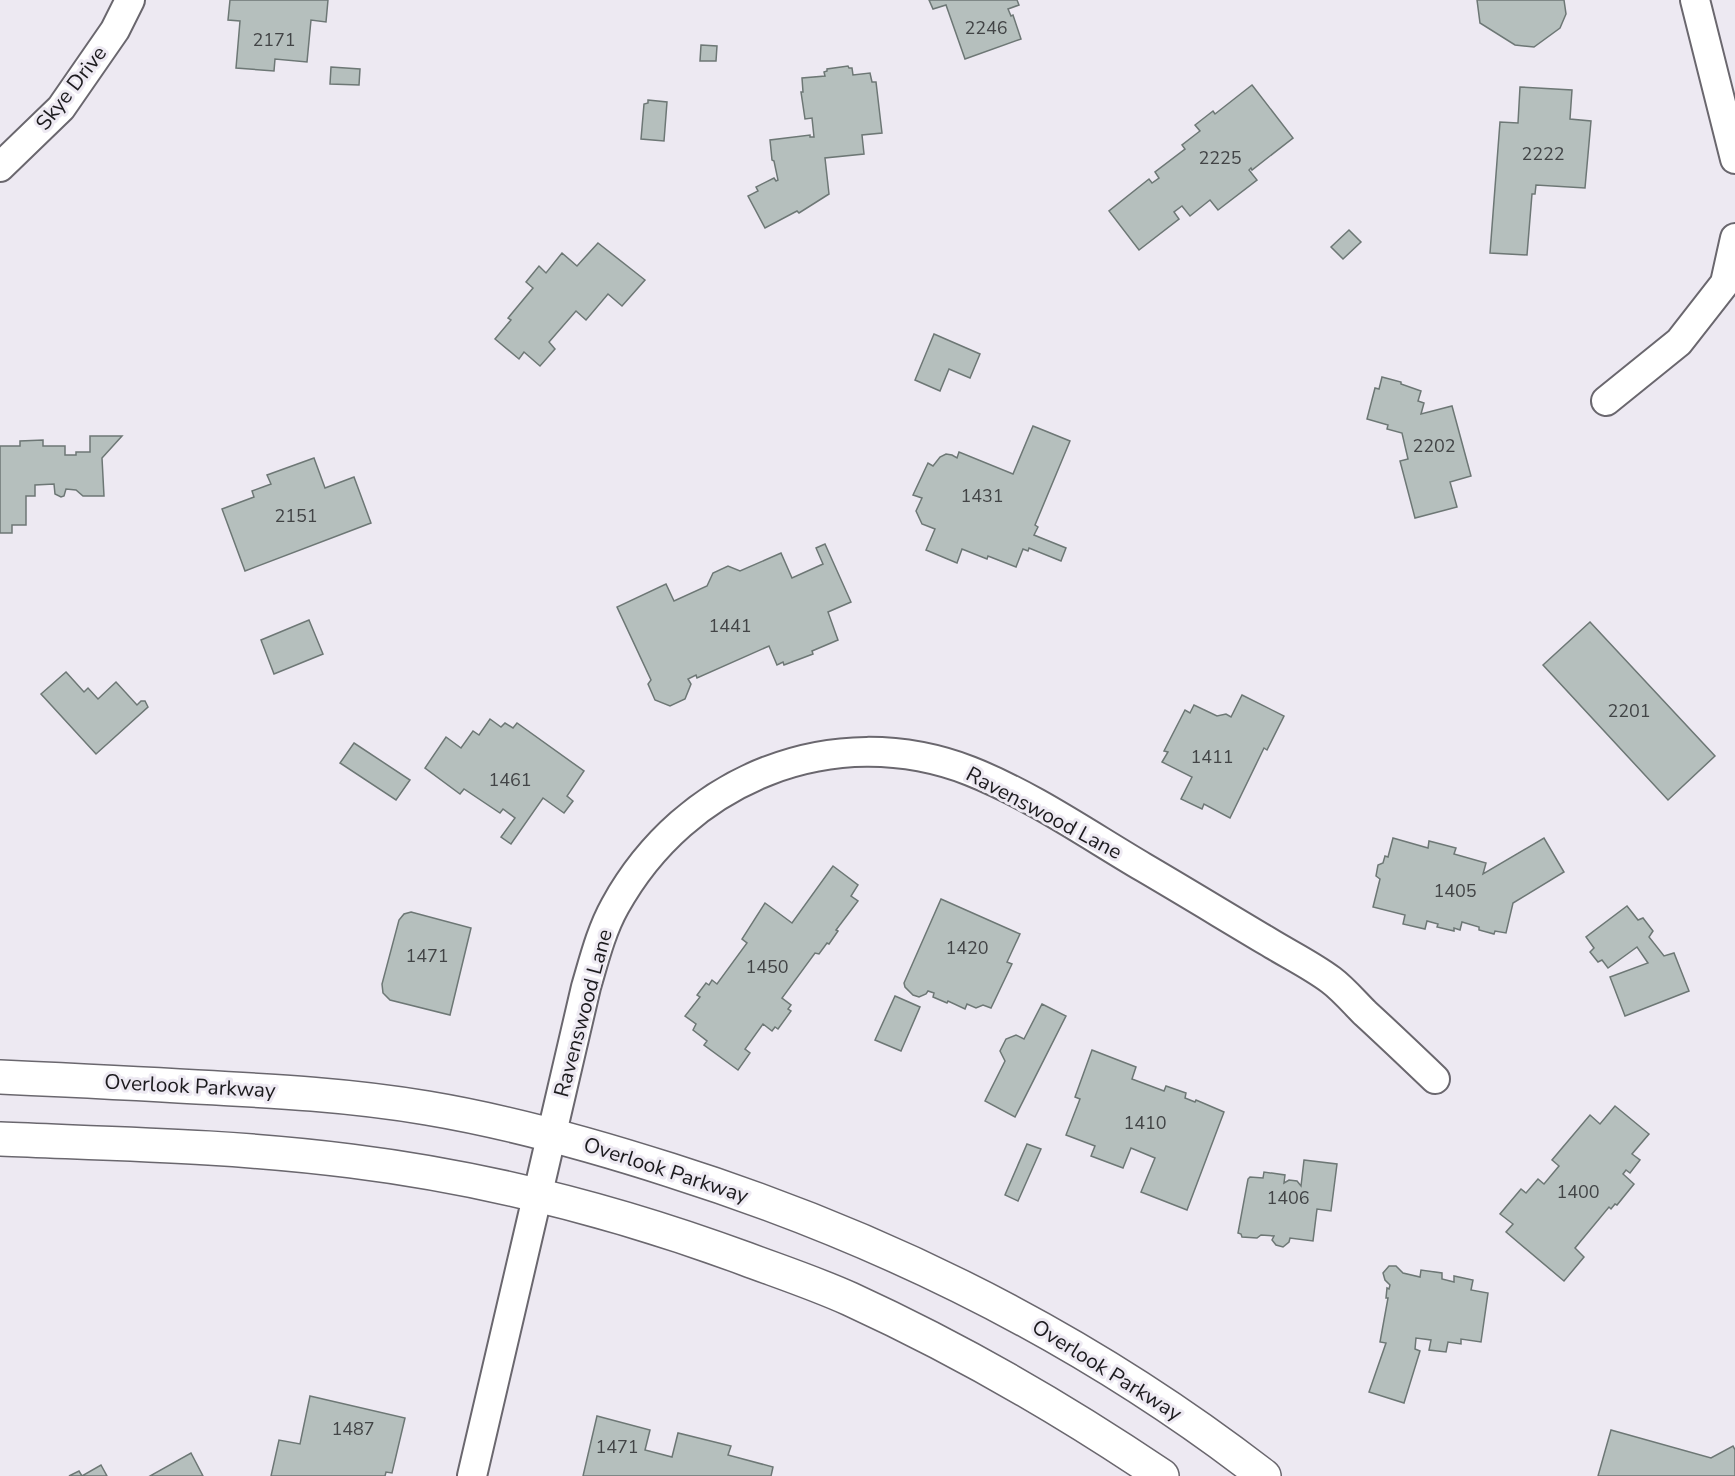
<svg xmlns="http://www.w3.org/2000/svg" width="1735" height="1476" font-family="'Nunito Sans',sans-serif">
	<style>
		.building { fill: #b5bfbd; stroke: #6d7775; stroke-width: 1.5 }
		.lines { fill: none; stroke-linecap: round; stroke-linejoin: round }
		.street-casing { stroke: #6a676e; stroke-width: 32 }
		.secondary-casing { stroke: #6a676e; stroke-width: 36 }
		.street { stroke: #fff; stroke-width: 28 }
		.secondary { stroke: #fff; stroke-width: 33 }
		.labels { text-anchor: middle; stroke-width: 6; stroke-linejoin: round; paint-order: stroke }
		.number-label { font-size: 18px; fill: #424446 }
		.street-label { font-size: 21px; fill: #1c1b1e; stroke: #ede9f2 }
	</style>
	<rect width="100%" height="100%" fill="#ede9f2"/>
	<!-- building -->
	<g class="building">
		<path d="M230,0H328L326,22L311,20L307,62L275,59L274,71L236,68L240,21L228,20Z"/>
		<path d="M929,0H1017L1019,5L1008,9L1011,16L1013,15L1021,39L965,59L946,5L933,9Z"/>
		<path d="M1477,0H1564L1566,14L1560,28L1534,47L1515,45L1480,23Z"/>
		<path d="M701,45L717,46L716,61H700Z"/>
		<path d="M848,66L849,68H852L853,75L870,73L872,82H876L882,133L862,135L864,154L825,158L829,194L799,213L797,211L765,228L748,196L758,191L756,187L774,178L776,181L778,180L774,161L772,160L770,140L810,135V137H814L812,118L805,119L801,92H803L802,78L825,76L824,72L827,71V69Z"/>
		<path d="M331,67L360,69L359,85L330,84Z"/>
		<path d="M1252,85L1293,138L1252,170L1251,168L1249,170L1257,180L1218,210L1210,200L1190,216L1182,206L1174,212L1179,219L1139,250L1109,211L1149,179L1152,183L1159,178L1155,172L1185,149L1182,145L1200,131L1195,125L1213,111L1215,114Z"/>
		<path d="M1520,87L1572,90L1570,119L1591,121L1585,188L1536,185L1535,194H1532L1527,255L1490,253L1500,122L1518,123Z"/>
		<path d="M648,100L667,102L664,141L641,139L644,104L648,103Z"/>
		<path d="M1349,230L1361,242L1343,259L1331,247Z"/>
		<path d="M598,243L645,280L622,306L608,294L586,320L576,311L549,342L555,349L540,366L524,352L519,359L495,339L511,320L508,318L533,288L526,282L539,266L546,273L562,253L577,266Z"/>
		<path d="M934,334L980,354L970,378L949,369L940,391L915,380Z"/>
		<path d="M1382,377L1401,382V384L1421,391L1418,401L1424,403L1421,414L1452,406L1471,476L1450,482L1457,507L1415,518L1400,461L1408,459L1402,433L1387,429L1388,425L1367,419L1375,388L1379,389Z"/>
		<path d="M1033,426L1070,441L1035,525L1038,527L1034,535L1066,548L1061,561L1029,548L1028,551L1023,549L1016,567L988,556L987,559L962,549L957,563L926,550L935,529L922,524L916,511L922,498L913,495L928,463L933,466L940,457L946,454L952,455L957,458L959,452L1013,474Z"/>
		<path d="M90,436H122L102,458L104,496H83L76,490L66,489L64,496L61,497L55,494L54,484L35,485V496H26V525H12V533H0V446H20V441L43,440V446H65V455H76V452H90Z"/>
		<path d="M314,458L325,488L354,477L371,523L245,571L222,509L254,497L252,491L271,484L267,475Z"/>
		<path d="M825,544L851,602L828,612L838,640L812,651L813,654L784,665L783,662L777,665L769,646L697,678L696,675L688,679L691,684L685,699L670,706L655,700L648,684L651,680L617,607L666,584L674,601L707,586L713,573L728,566L740,571L781,553L792,578L823,564L816,548Z"/>
		<path d="M309,620L323,654L274,674L261,640Z"/>
		<path d="M1590,622L1715,756L1668,800L1543,665Z"/>
		<path d="M66,672L84,692L88,688L98,699L116,682L137,705L141,701H145L148,707L96,754L41,694Z"/>
		<path d="M1242,695L1284,716L1267,750L1264,748L1230,818L1204,804L1202,809L1181,799L1192,777L1162,762L1168,752L1164,751L1185,710L1190,713L1194,705L1217,716L1226,714L1231,717Z"/>
		<path d="M490,719L501,727L505,723L513,728L517,723L584,771L567,796L573,801L564,813L543,798L511,844L501,837L515,818L503,809L500,813L464,789L460,794L425,768L446,737L461,748L473,731L479,735Z"/>
		<path d="M354,743L410,780L396,800L340,763Z"/>
		<path d="M1393,838L1428,848L1429,841L1456,848L1454,854L1486,863L1483,874L1544,838L1564,872L1513,903L1506,933L1495,931L1494,934L1479,930V927L1462,922L1460,930L1454,928V931L1437,927L1438,924L1427,921L1425,929L1403,924L1405,915L1373,907L1380,879L1376,876L1378,865L1383,863L1385,856L1388,857Z"/>
		<path d="M833,866L858,885L851,896L858,901L836,930L838,931L829,944L827,943L819,954L815,953L782,998L791,1005L788,1009L791,1011L778,1029L775,1027L772,1031L763,1024L745,1049L750,1053L738,1070L704,1045L707,1041L693,1030L696,1024L685,1016L700,997L697,995L706,983L709,985L712,980L717,984L747,943L742,939L765,903L792,923Z"/>
		<path d="M941,899L1020,934L1007,962L1012,964L991,1008L983,1005L976,1008L967,1004L965,1009L948,1001L947,1003L933,997L934,993L928,991L926,994L919,997L913,995L905,987L904,983Z"/>
		<path d="M1627,906L1638,920L1643,918L1653,931L1649,937L1664,956L1674,953L1689,991L1625,1016L1610,977L1648,963L1637,947L1608,968L1602,960L1598,962L1590,952L1594,948L1586,937Z"/>
		<path d="M411,912L471,928L450,1015L390,1000L383,993L382,984L399,920L404,914Z"/>
		<path d="M895,996L920,1007L901,1051L875,1040Z"/>
		<path d="M1042,1004L1066,1016L1015,1117L985,1101L1005,1061L1000,1051L1006,1039L1016,1035L1024,1039Z"/>
		<path d="M1092,1050L1136,1067L1132,1079L1164,1091L1166,1086L1186,1093L1185,1098L1195,1102L1196,1100L1224,1112L1187,1210L1141,1192L1155,1158L1131,1148L1123,1168L1091,1156L1095,1146L1066,1135L1080,1099L1075,1097Z"/>
		<path d="M1615,1106L1649,1134L1632,1154L1640,1160L1630,1173L1626,1170L1623,1174L1634,1184L1617,1205L1615,1204L1611,1209L1609,1207L1575,1248L1584,1257L1564,1281L1506,1232L1513,1224L1500,1214L1521,1189L1526,1193L1538,1179L1544,1184L1559,1166L1552,1160L1590,1115L1600,1124Z"/>
		<path d="M1027,1144L1041,1149L1018,1201L1005,1195Z"/>
		<path d="M1304,1160L1337,1164L1331,1211L1317,1209L1313,1241L1290,1238L1289,1242L1283,1247L1276,1245L1272,1240L1274,1236L1261,1235L1257,1238L1242,1237L1241,1234L1238,1233L1248,1179L1250,1177L1263,1178L1264,1172L1285,1175L1284,1183L1289,1180L1297,1181L1301,1186Z"/>
		<path d="M1389,1266H1396L1403,1273L1420,1277L1421,1270L1442,1273V1279L1454,1282V1276L1473,1280L1471,1290L1488,1293L1481,1342L1461,1339V1344L1448,1342L1446,1352L1429,1350L1431,1340L1416,1338L1415,1349L1420,1351L1404,1403L1369,1392L1386,1343L1380,1342L1388,1298H1386L1387,1288L1389,1289L1390,1285L1385,1280L1383,1273Z"/>
		<path d="M310,1396L405,1418L392,1473L386,1472L385,1476H271L279,1440L300,1444Z"/>
		<path d="M597,1416L650,1430L645,1450L672,1457L678,1433L731,1446L728,1455L773,1467L771,1476H583Z"/>
		<path d="M1611,1430L1711,1458L1733,1446L1735,1450V1476H1598Z"/>
		<path d="M191,1453L203,1476H150Z"/>
		<path d="M101,1465L107,1476H69L79,1471L82,1476Z"/>
	</g>
	<g class="lines">
		<!-- street casing -->
		<g class="street-casing">
			<g id="street">
				<path d="M1695,0L1735,159"/>
				<path d="M0,167L61,108L115,30L130,0"/>
				<path d="M1606,401L1679,342L1725,283L1735,238"/>
				<path d="M472,1476L586,987C594,960 601,931 615,906C685,779 833,718 970,771C1031,795 1087,834 1143,867C1184,891 1225,916 1267,941C1288,954 1311,965 1331,980C1343,989 1354,1002 1365,1013C1389,1035 1412,1057 1435,1079"/>
			</g>
		</g>
		<!-- secondary casing -->
		<g class="secondary-casing">
			<g id="secondary">
				<path d="M0,1077C66,1080 131,1083 197,1087C274,1091 350,1095 427,1108C511,1122 589,1144 670,1170C885,1238 1086,1338 1264,1476"/>
				<path d="M0,1139C117,1144 235,1146 351,1161C487,1178 619,1212 746,1259C781,1272 817,1284 850,1299C959,1349 1063,1409 1162,1476"/>
			</g>
		</g>
		<!-- street -->
		<use href="#street" class="street"/>
		<!-- secondary -->
		<use href="#secondary" class="secondary"/>
	</g>
	<g class="labels">
		<!-- number labels -->
		<g class="number-label">
			<text x="986" y="34">2246</text>
			<text x="274" y="46">2171</text>
			<text x="1543" y="160">2222</text>
			<text x="1220" y="164">2225</text>
			<text x="1434" y="452">2202</text>
			<text x="982" y="502">1431</text>
			<text x="296" y="522">2151</text>
			<text x="730" y="632">1441</text>
			<text x="1629" y="717">2201</text>
			<text x="1212" y="763">1411</text>
			<text x="510" y="786">1461</text>
			<text x="1455" y="897">1405</text>
			<text x="967" y="954">1420</text>
			<text x="427" y="962">1471</text>
			<text x="767" y="973">1450</text>
			<text x="1145" y="1129">1410</text>
			<text x="1578" y="1198">1400</text>
			<text x="1288" y="1204">1406</text>
			<text x="353" y="1435">1487</text>
			<text x="617" y="1453">1471</text>
		</g>
		<!-- street labels -->
		<g class="street-label">
			<text transform="translate(71 88) rotate(-52)" y="7">Skye Drive</text>
			<text transform="translate(1044 813) rotate(28)" y="7">Ravenswood Lane</text>
			<text transform="translate(583 1013) rotate(-75)" y="7">Ravenswood Lane</text>
			<text transform="translate(190 1086) rotate(3)" y="7">Overlook Parkway</text>
			<text transform="translate(666 1170) rotate(18)" y="7">Overlook Parkway</text>
			<text transform="translate(1107 1370) rotate(32)" y="7">Overlook Parkway</text>
		</g>
	</g>
</svg>
